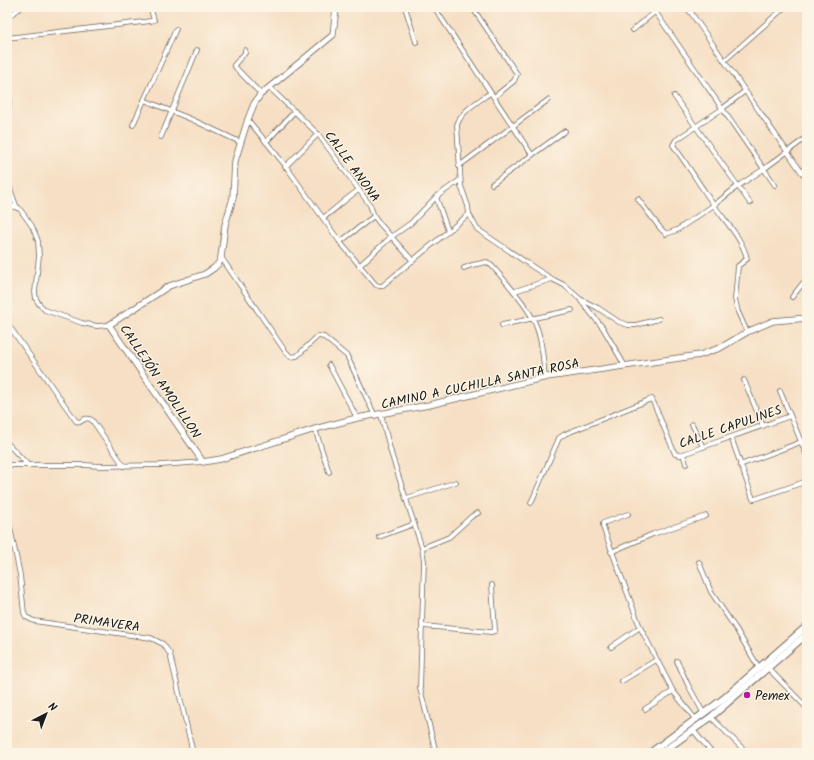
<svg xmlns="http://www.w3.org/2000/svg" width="814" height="760" font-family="Kalam,sans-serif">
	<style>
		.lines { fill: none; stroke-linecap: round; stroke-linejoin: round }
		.minor-casing { stroke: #686057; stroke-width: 5.5 }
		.tertiary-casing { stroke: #686057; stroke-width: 7 }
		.secondary-casing { stroke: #686057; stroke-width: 8 }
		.minor { stroke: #fff; stroke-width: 4 }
		.tertiary { stroke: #fff; stroke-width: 5.5 }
		.secondary { stroke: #fff; stroke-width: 6 }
		.poi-dot { fill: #b5179e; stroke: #fcf5e5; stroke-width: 1.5 }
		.labels { text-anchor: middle; stroke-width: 3; stroke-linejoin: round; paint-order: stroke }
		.street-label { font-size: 13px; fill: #1c1c1c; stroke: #fcf5e5 }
		.poi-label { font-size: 13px; fill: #1c1c1c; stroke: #fcf5e5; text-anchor: start }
	</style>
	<rect width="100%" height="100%" fill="#fcf5e5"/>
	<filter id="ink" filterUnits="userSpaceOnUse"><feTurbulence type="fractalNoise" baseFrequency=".025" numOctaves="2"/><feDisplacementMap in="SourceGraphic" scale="8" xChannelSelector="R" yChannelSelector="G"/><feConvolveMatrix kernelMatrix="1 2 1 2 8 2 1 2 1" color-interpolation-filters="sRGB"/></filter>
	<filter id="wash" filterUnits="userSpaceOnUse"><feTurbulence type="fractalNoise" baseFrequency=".012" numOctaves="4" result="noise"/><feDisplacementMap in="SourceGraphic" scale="16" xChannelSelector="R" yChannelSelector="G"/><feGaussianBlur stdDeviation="0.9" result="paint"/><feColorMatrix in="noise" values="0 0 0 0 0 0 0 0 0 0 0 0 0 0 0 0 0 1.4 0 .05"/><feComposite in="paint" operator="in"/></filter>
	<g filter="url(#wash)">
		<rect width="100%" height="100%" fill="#f6dfc4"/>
	</g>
	<g filter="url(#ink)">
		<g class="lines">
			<!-- minor casing -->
			<g class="minor-casing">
				<g id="minor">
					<path d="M405,7L416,42"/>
					<path d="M434,7L532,155"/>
					<path d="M472,7L517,74L514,81L494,97"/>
					<path d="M652,7L775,185"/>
					<path d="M687,7L807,180"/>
					<path d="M690,12L697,7"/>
					<path d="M7,17L22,7"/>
					<path d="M633,30L661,7"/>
					<path d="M7,38L151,21L154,20L150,7"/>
					<path d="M245,50V53L234,65L236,68L261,94"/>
					<path d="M724,61L785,7"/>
					<path d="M7,77L9,97L7,137"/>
					<path d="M270,88L318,134L370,205L374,216L380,224L413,261"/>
					<path d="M745,91L722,109L676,140L673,145C687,164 699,184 713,204C724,220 743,239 747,259L738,266L735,299L738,312L747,332"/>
					<path d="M490,93C479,101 461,111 457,125L461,186L468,206L469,214L477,229L533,267L552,279L564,285L580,299L598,308L619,322L628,325H636L659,319"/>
					<path d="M674,96L750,203"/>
					<path d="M144,100L193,120L240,142"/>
					<path d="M248,120L285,165L340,242L376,285L379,286H382L469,214"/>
					<path d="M133,125L176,29"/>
					<path d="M161,137L197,50"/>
					<path d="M266,142L295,111"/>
					<path d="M7,164L9,186L17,208"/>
					<path d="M459,166L548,100"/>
					<path d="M285,167L318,134"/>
					<path d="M492,184L565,131"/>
					<path d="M436,197L448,231"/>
					<path d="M638,199L660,228L666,234L677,230L714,205L738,186L764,169L807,137"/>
					<path d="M7,205L19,208L32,226L38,241L39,256L35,292L36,299L39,304L45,310L82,323L97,326L109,325"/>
					<path d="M323,218C336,209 346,198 359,190"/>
					<path d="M340,242L374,216"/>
					<path d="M221,257L285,351L291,357L297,356L318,336L324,337L347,356L375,416"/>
					<path d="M359,266L391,237L411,223L436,197L460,180"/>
					<path d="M464,268L472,265L487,262L492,266C506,282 521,298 532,317C542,334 543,358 545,378"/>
					<path d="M515,291L552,279"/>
					<path d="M792,297L807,278"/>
					<path d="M581,301L603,328L625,366"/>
					<path d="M7,323L76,421L80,422C84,419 87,417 92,420L124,466"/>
					<path d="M502,325L572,310"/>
					<path d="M329,365L357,418"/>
					<path d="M744,380L763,426"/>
					<path d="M780,391L807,456"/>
					<path d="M381,415L392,456L422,548L424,561L420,688L436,753"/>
					<path d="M692,424L703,447"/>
					<path d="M315,429L329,472"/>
					<path d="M731,437L753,499H755L807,481"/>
					<path d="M7,443L27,464"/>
					<path d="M683,454L686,464"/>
					<path d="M7,465H85L100,466L161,465L203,462"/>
					<path d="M740,465L801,442"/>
					<path d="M407,498L456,482"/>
					<path d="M531,503L559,438L565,434L649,400L652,399L675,454L680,455L703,447L790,416"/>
					<path d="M628,514L603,523V527L640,627L673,691L696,720"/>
					<path d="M10,527L20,575L24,613L26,617L34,621L151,638L163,644L170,654L193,753"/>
					<path d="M379,537L414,524"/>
					<path d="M422,548L449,537L472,516L478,513"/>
					<path d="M611,552L653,534L706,516"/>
					<path d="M699,562L711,592L736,629L759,668"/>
					<path d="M423,626L491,632L495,631L492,585"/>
					<path d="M611,647L640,627"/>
					<path d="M677,661L688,685L704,714"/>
					<path d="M768,668L807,708"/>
					<path d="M622,681L656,660"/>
					<path d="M645,709L673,691"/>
					<path d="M711,717L747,753"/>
					<path d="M693,730L712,753"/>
				</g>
			</g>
			<!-- tertiary casing -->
			<g class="tertiary-casing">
				<path id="tertiary" d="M336,7L333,35L260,95L254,104L248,119L235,161L233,198L225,225L221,257L219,263L214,268L205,274L169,286L109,325L203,462L221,459L315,429L357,418L429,405L547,377L700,355L720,348L749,331L773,321L807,318"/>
			</g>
			<!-- secondary casing -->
			<g class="secondary-casing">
				<g id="secondary">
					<path d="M650,753L723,699L807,626"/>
					<path d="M661,753L711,717L807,634"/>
				</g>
			</g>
			<!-- minor -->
			<use href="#minor" class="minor"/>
			<!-- tertiary -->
			<use href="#tertiary" class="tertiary"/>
			<!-- secondary -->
			<use href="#secondary" class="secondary"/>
		</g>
	</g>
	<!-- markers -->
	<circle class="poi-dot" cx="747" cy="695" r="4"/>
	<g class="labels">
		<!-- street labels -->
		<g class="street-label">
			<text transform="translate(353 166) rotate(54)" y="5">CALLE ANONA</text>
			<text transform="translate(161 381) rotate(56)" y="5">CALLEJÓN AMOLILLON</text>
			<text transform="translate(480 383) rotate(-12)" y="5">CAMINO A CUCHILLA SANTA ROSA</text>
			<text transform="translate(730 426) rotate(-19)" y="5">CALLE CAPULINES</text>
			<text transform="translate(107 622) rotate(8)" y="5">PRIMAVERA</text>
		</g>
		<!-- poi labels -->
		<g class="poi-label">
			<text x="755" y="700">Pemex</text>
		</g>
	</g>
	<!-- margin -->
	<rect width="814" height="760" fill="none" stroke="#fcf5e5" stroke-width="24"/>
	<!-- north arrow -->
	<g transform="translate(46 714) rotate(42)" stroke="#fcf5e5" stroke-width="3" paint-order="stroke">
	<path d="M0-3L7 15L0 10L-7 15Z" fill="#1c1c1c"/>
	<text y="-6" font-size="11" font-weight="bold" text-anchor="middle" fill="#1c1c1c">N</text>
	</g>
</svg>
